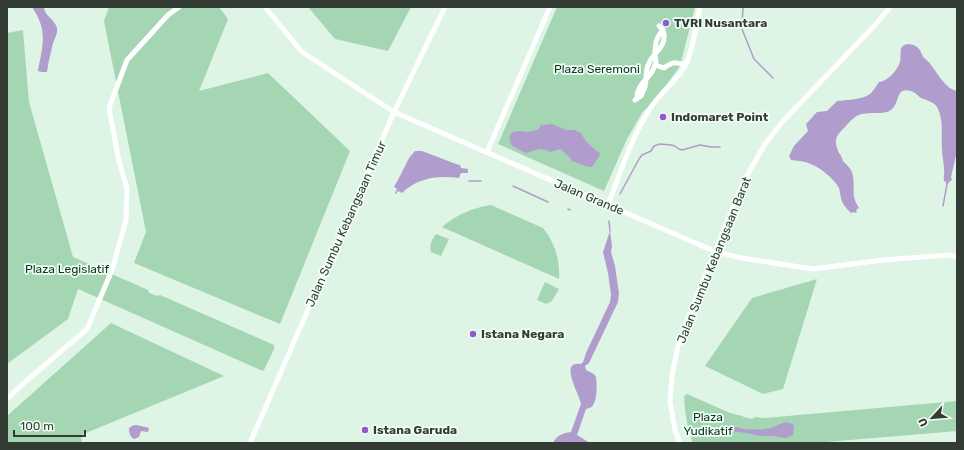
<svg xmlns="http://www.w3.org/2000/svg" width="964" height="450" font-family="Rubik,sans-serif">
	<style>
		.green { fill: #a5d6b4 }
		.water { fill: #b09dcd }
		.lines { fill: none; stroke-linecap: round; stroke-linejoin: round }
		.stream { stroke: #b09dcd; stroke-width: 1.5 }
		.minor { stroke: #fff; stroke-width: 5 }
		.poi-dot { fill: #8f58d0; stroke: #f1fef5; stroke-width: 1.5 }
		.labels { text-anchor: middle; stroke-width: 3.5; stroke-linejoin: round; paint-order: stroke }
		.poi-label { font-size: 12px; font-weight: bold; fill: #333b35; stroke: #f1fef5; text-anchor: start }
		.park-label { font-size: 12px; fill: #0e351f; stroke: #f1fef5 }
		.street-label { font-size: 12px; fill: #333b35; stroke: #f1fef5 }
	</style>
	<rect width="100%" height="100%" fill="#def4e4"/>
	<!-- green -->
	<g class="green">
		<path d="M109,7H219L228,19L199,91L268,73L350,151L280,324L134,263L146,232L104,21Z"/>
		<path d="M308,7H411L388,51L335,39Z"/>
		<path d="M557,7H695L680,66L660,94L642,113L627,139L604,191L498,144Z"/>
		<path d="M23,30L29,102L73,257L148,290L149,293L157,296L160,295L274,345V349L265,368L263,371L78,289L68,319L7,364V33Z"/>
		<path d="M491,205L543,228C555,243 560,260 559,279L442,227C456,215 472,208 491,205Z"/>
		<path d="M436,234L449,239L441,256L431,252C429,245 432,239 436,234Z"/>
		<path d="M817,279L783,389L763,394L705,366L752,298Z"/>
		<path d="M545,282L559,289L552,301L546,304L537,300Z"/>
		<path d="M111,323L224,376L81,435L82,443H7V416Z"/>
		<path d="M687,394L730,413L742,416L744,417L752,419L755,417L765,418L957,401V431L815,443H693C687,428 685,412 684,396Z"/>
	</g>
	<!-- water -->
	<g class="water">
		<path d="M32,7H44C44,16 54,18 57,28C58,33 55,38 53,43C51,53 48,62 47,72H42L38,71C43,44 48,31 32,7Z"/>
		<path d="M908,44C918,45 920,49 923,57C935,65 942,88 957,91V151L951,177L952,180L949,182L948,184H946V182L944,181C943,177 945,174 944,170C944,163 942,156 942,149C941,135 944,119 937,107C934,102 926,100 921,98C918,96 916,93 911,91C893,86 902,107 887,112C879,114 871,112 862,114C856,115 850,121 846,126C836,136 833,139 839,153C841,155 842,158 843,161C846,164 849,167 851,170C855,178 853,189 854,197C855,201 857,205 859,208L856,210L857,212L855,213L854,212L851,213C847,209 842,204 841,198C840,194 840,191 839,188C834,179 822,169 813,165C806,161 799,161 791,160L789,156L794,146L808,131L806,124L817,112L827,111L837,101C846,100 864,100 871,93C874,90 876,86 879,82C888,81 897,71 900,62C901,58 900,53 901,48L904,45Z"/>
		<path d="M552,124L566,130H575L581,133C584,140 593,149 600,153L599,156L592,167H589L572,161C569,155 565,154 561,149L550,152L546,150L539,149L526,153L512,146C511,143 509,139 510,136C512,129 523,132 528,132C532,131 535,130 538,130L541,125Z"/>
		<path d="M415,151H422L456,164L460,165L461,168L468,169V173H461L459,178C438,175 417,178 402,193L398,191L396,194L395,193L397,189L394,187L400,176L409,158Z"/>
		<path d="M610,231L612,246L611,252L615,266L619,293L618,302L589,363L585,366L586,370L594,374L596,377C597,383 597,398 594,403C593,407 590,408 586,409L577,435L590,443H553C557,435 563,433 571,432L581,404C580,395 558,360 581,364L583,362L586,353L610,302L611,295L608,273L603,252Z"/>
		<path d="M786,422L793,424L794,427L793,435L786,438L772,436H760L747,433L729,431L724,429L723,426C728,424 738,428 745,429C754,430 765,430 774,427C778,425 781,423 786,422Z"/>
		<path d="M134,425C139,425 144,427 149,428L148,432L141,431L139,437L134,439C130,437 129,432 129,428Z"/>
	</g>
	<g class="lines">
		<!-- stream -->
		<g class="stream">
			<path d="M743,7L742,29L754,59L773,78"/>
			<path d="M469,181H481"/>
			<path d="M513,186L548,202"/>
			<path d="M620,194L639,159L642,155L651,151L654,146L660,144L671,145L675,146L679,149L682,150L700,145L711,147H720"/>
			<path d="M943,206L947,184"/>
			<path d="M568,209L570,210"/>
			<path d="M609,221L610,231"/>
		</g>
		<!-- minor -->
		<g class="minor">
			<path d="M265,7L302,52L394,112L716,252L742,258L813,269L883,260L949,255L957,257"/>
			<path d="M655,65L664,68C674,61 674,62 685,65"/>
			<path d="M637,98C637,90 641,84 646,79C646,68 648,62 655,54C655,43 656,38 663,30"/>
			<path d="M635,100L641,96L645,87L646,79L652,72L656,63L655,54C663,46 669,35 659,26"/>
			<path d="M487,152L550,7"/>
			<path d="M608,205C619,176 629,145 645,117C649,110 653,103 659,97C667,87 678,78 685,66C694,49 695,26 700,7"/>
			<path d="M7,399L25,382L87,329L112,270L126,220L127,188L119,162L109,108L127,60L168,15L179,7"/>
			<path d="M250,443L394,112L445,7"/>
			<path d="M680,443L675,430L670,402L672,375L678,346L688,318L738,195L750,170L765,144L783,121L877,23L890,7"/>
		</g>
	</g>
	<!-- markers -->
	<g class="poi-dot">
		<circle cx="666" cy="23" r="4"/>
		<circle cx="663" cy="117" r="4"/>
		<circle cx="473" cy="334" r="4"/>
		<circle cx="365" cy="430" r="4"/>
	</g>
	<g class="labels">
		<!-- poi labels -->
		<g class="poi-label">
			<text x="674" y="27">TVRI Nusantara</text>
			<text x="671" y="121">Indomaret Point</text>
			<text x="481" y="338">Istana Negara</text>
			<text x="373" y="434">Istana Garuda</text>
		</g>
		<!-- park labels -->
		<g class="park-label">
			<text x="597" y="73">Plaza Seremoni</text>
			<text x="67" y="273">Plaza Legislatif</text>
			<text x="708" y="421">Plaza<tspan x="708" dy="14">Yudikatif</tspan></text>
		</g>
		<!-- street labels -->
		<g class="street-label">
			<text transform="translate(589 197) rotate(23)" y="4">Jalan Grande</text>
			<text transform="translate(346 224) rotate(-66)" y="4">Jalan Sumbu Kebangsaan Timur</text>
			<text transform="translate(714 260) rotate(-68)" y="4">Jalan Sumbu Kebangsaan Barat</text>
		</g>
	</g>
	<!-- border -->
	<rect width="964" height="450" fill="none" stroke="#333b35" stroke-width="16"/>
	<!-- north arrow -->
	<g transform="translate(932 418) rotate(244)" stroke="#f1fef5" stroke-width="3" paint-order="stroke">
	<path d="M0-3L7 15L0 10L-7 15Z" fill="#333b35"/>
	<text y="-6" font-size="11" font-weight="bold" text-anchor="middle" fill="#333b35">U</text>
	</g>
	<!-- scale -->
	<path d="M14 430v6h71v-6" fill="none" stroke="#333b35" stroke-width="2"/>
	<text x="20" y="430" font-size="12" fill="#333b35" stroke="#f1fef5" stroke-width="3" paint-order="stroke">100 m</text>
</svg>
